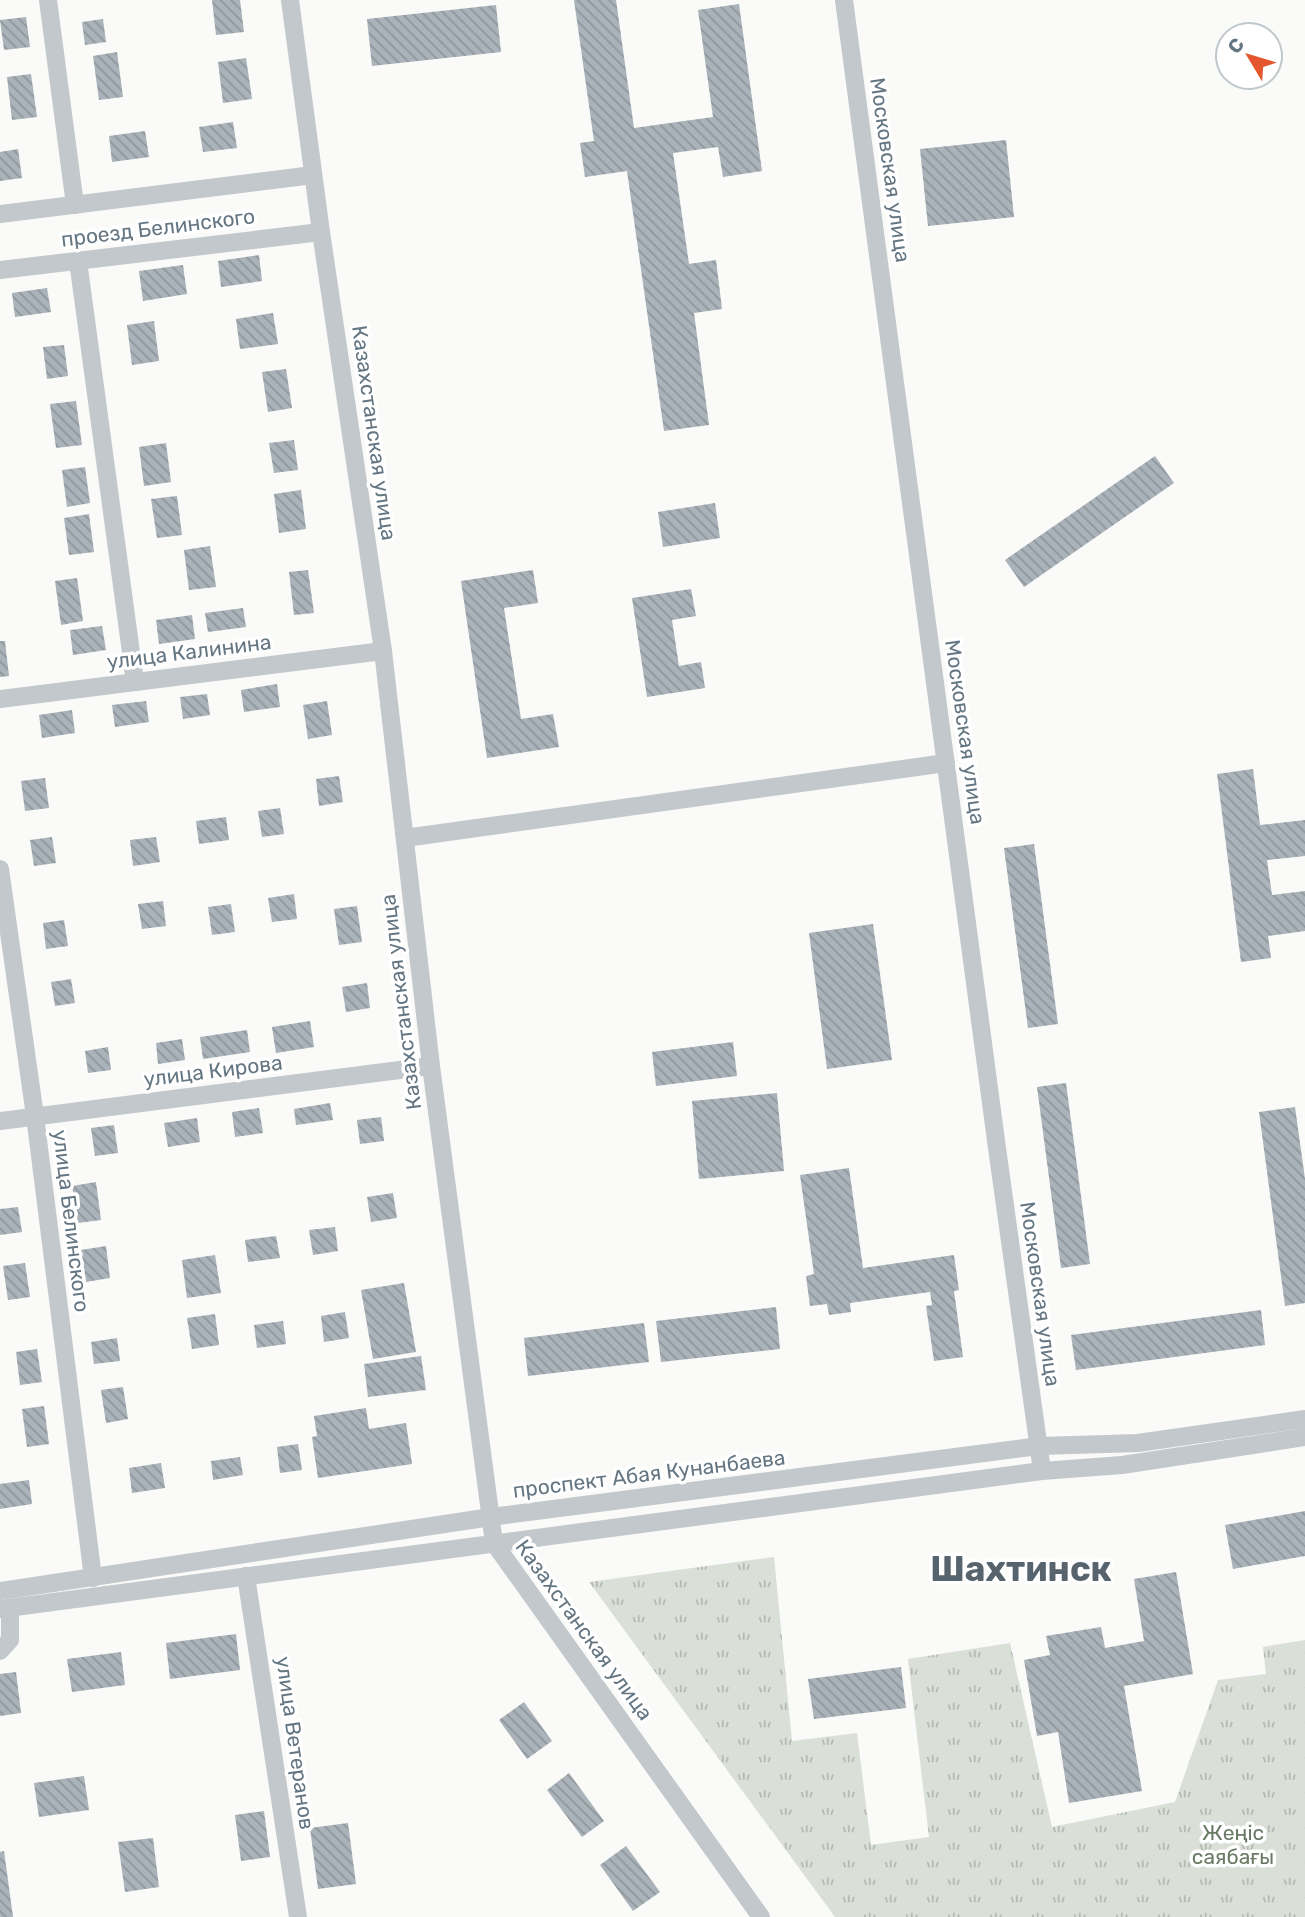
<svg xmlns="http://www.w3.org/2000/svg" width="1305" height="1917" font-family="Rubik,sans-serif">
	<style>
		.grass { fill: url(#grass-tufts) }
		.building { fill: url(#building-back-hatch) }
		.lines { fill: none; stroke-linecap: round; stroke-linejoin: round }
		.minor { stroke: #c3c8cc; stroke-width: 18 }
		.labels { text-anchor: middle; stroke-width: 7; stroke-linejoin: round; paint-order: stroke }
		.street-label { font-size: 21px; fill: #657683; stroke: #fff }
		.park-label { font-size: 21px; fill: #687a64; stroke: #fff }
		.town-label { font-size: 35px; font-weight: bold; fill: #57646e; stroke: #fff }
	</style>
	<defs>
		<pattern id="grass-tufts" width="24" height="20" patternUnits="userSpaceOnUse" patternTransform="scale(1.75)"><rect width="24" height="20" fill="#dadfd7"/><path d="M3 7l-1-3M5 7V3M7 7l1-3M15 17l-1-3M17 17v-4M19 17l1-3" fill="none" stroke="#b4b9b4"/></pattern>
		<pattern id="building-back-hatch" width="6" height="6" patternUnits="userSpaceOnUse" patternTransform="scale(1.75)"><rect width="6" height="6" fill="#aab3b9"/><path d="M-1 5l2 2M0 0l6 6M5-1l2 2" fill="none" stroke="#8e969c"/></pattern>
	</defs>
	<rect width="100%" height="100%" fill="#fafaf8"/>
	<!-- grass -->
	<path class="grass" d="M774,1557L792,1741L857,1733L871,1845L929,1837L908,1659L1010,1643L1052,1827L1175,1802L1218,1680L1266,1674L1263,1647L1305,1640V1917H835L589,1582Z"/>
	<!-- building -->
	<g class="building">
		<path d="M212,0H240L244,32L216,35Z"/>
		<path d="M574,0H616L634,128L713,117L698,10L739,4L762,171L723,177L718,147L673,153L689,264L716,260L722,309L694,313L709,425L664,431L627,171L585,177L580,143L594,141Z"/>
		<path d="M496,5L501,52L372,66L367,19Z"/>
		<path d="M26,17L30,47L4,50L0,20Z"/>
		<path d="M103,19L106,42L85,45L82,22Z"/>
		<path d="M117,52L123,97L99,100L93,56Z"/>
		<path d="M246,58L252,99L223,103L218,62Z"/>
		<path d="M31,74L37,117L12,120L7,77Z"/>
		<path d="M233,122L237,148L203,152L199,127Z"/>
		<path d="M145,131L149,157L112,162L109,136Z"/>
		<path d="M1006,140L1014,217L928,226L920,149Z"/>
		<path d="M18,149L22,178L0,181V152Z"/>
		<path d="M259,255L262,281L221,287L218,261Z"/>
		<path d="M183,265L187,294L143,301L139,271Z"/>
		<path d="M47,288L51,312L15,317L12,293Z"/>
		<path d="M273,313L278,344L240,349L236,319Z"/>
		<path d="M154,321L159,361L132,365L127,325Z"/>
		<path d="M64,345L68,376L47,379L43,347Z"/>
		<path d="M286,369L292,408L268,412L262,372Z"/>
		<path d="M76,401L82,445L56,448L50,404Z"/>
		<path d="M294,440L298,470L274,473L269,443Z"/>
		<path d="M166,443L171,482L144,486L139,447Z"/>
		<path d="M1155,456L1174,483L1024,587L1005,560Z"/>
		<path d="M85,467L90,503L67,507L62,470Z"/>
		<path d="M301,490L306,529L279,533L274,494Z"/>
		<path d="M177,496L182,535L157,538L151,499Z"/>
		<path d="M715,503L720,538L663,547L658,512Z"/>
		<path d="M89,514L94,552L69,555L64,518Z"/>
		<path d="M210,546L216,587L189,590L184,550Z"/>
		<path d="M308,570L314,613L294,615L289,572Z"/>
		<path d="M533,570L538,603L504,608L521,719L553,714L559,747L487,758L461,581Z"/>
		<path d="M77,578L83,621L61,625L55,581Z"/>
		<path d="M691,589L696,616L672,620L679,666L701,662L705,688L647,697L632,598Z"/>
		<path d="M243,608L246,627L208,632L205,613Z"/>
		<path d="M192,615L195,639L159,644L156,620Z"/>
		<path d="M102,626L106,650L73,655L70,630Z"/>
		<path d="M0,641H5L9,676L0,677Z"/>
		<path d="M277,684L280,707L244,712L241,690Z"/>
		<path d="M207,694L210,715L183,719L180,697Z"/>
		<path d="M146,701L149,722L115,727L112,705Z"/>
		<path d="M327,701L332,735L308,739L303,705Z"/>
		<path d="M72,710L75,733L42,738L39,715Z"/>
		<path d="M1253,769L1260,825L1305,820V856L1267,860L1272,895L1305,891V931L1268,936L1271,958L1241,962L1217,774Z"/>
		<path d="M339,776L343,802L319,806L316,779Z"/>
		<path d="M45,778L49,808L25,811L21,781Z"/>
		<path d="M280,808L284,834L262,837L258,811Z"/>
		<path d="M226,817L229,840L199,844L196,821Z"/>
		<path d="M52,837L56,863L34,866L30,840Z"/>
		<path d="M156,837L160,862L133,866L130,840Z"/>
		<path d="M1034,844L1058,1024L1028,1028L1004,848Z"/>
		<path d="M294,894L297,919L272,922L268,898Z"/>
		<path d="M163,901L166,926L142,929L138,904Z"/>
		<path d="M231,904L235,932L212,935L208,907Z"/>
		<path d="M357,906L362,942L339,945L334,909Z"/>
		<path d="M64,920L68,946L46,949L43,923Z"/>
		<path d="M873,924L892,1060L827,1069L809,933Z"/>
		<path d="M71,979L75,1003L55,1006L51,982Z"/>
		<path d="M367,983L370,1008L346,1012L342,987Z"/>
		<path d="M310,1021L314,1047L276,1053L272,1027Z"/>
		<path d="M247,1030L250,1052L203,1059L200,1037Z"/>
		<path d="M182,1039L185,1060L158,1064L156,1043Z"/>
		<path d="M733,1042L737,1076L656,1086L652,1052Z"/>
		<path d="M108,1047L111,1070L88,1073L85,1051Z"/>
		<path d="M1066,1083L1090,1264L1061,1268L1037,1087Z"/>
		<path d="M777,1093L784,1171L699,1179L692,1101Z"/>
		<path d="M330,1103L333,1120L296,1125L294,1109Z"/>
		<path d="M1295,1107L1305,1179V1303L1285,1306L1259,1112Z"/>
		<path d="M259,1108L263,1133L235,1137L232,1112Z"/>
		<path d="M381,1117L384,1141L360,1144L357,1120Z"/>
		<path d="M197,1118L200,1142L168,1147L164,1123Z"/>
		<path d="M114,1125L118,1153L95,1156L91,1128Z"/>
		<path d="M849,1168L863,1268L954,1255L959,1290L954,1291L963,1357L934,1361L926,1306L932,1305L930,1292L850,1303L851,1312L829,1315L827,1304L810,1306L806,1276L814,1274L800,1175Z"/>
		<path d="M96,1182L101,1220L78,1223L72,1186Z"/>
		<path d="M393,1193L397,1218L371,1222L367,1197Z"/>
		<path d="M18,1207L22,1232L0,1235V1209Z"/>
		<path d="M335,1227L338,1251L313,1255L309,1230Z"/>
		<path d="M276,1236L280,1258L248,1262L245,1240Z"/>
		<path d="M106,1246L110,1278L86,1282L81,1250Z"/>
		<path d="M215,1255L221,1293L187,1298L182,1260Z"/>
		<path d="M25,1263L30,1297L8,1300L3,1266Z"/>
		<path d="M404,1283L416,1352L373,1359L361,1290Z"/>
		<path d="M776,1307L780,1349L661,1362L656,1321Z"/>
		<path d="M1261,1310L1265,1345L1076,1370L1071,1335Z"/>
		<path d="M345,1312L349,1338L324,1342L321,1316Z"/>
		<path d="M215,1314L219,1345L192,1349L187,1318Z"/>
		<path d="M283,1321L286,1344L257,1348L254,1325Z"/>
		<path d="M644,1323L649,1362L528,1376L524,1338Z"/>
		<path d="M117,1338L120,1361L94,1364L91,1342Z"/>
		<path d="M37,1349L42,1382L20,1385L16,1352Z"/>
		<path d="M421,1356L426,1390L368,1397L364,1364Z"/>
		<path d="M123,1387L128,1419L106,1423L101,1390Z"/>
		<path d="M44,1406L49,1444L27,1447L22,1409Z"/>
		<path d="M366,1408L369,1429L406,1423L412,1464L318,1478L312,1437L317,1436L314,1416Z"/>
		<path d="M298,1444L302,1470L280,1473L277,1447Z"/>
		<path d="M240,1457L243,1475L213,1480L211,1461Z"/>
		<path d="M161,1463L165,1488L132,1493L129,1468Z"/>
		<path d="M29,1480L32,1504L0,1509V1484Z"/>
		<path d="M1305,1511V1556L1233,1569L1225,1525Z"/>
		<path d="M1176,1572L1193,1674L1124,1686L1142,1791L1069,1803L1058,1732L1037,1736L1024,1660L1050,1655L1046,1636L1101,1627L1105,1648L1144,1641L1134,1579Z"/>
		<path d="M236,1634L240,1670L170,1679L166,1643Z"/>
		<path d="M121,1652L125,1685L72,1692L67,1659Z"/>
		<path d="M901,1667L906,1708L814,1719L808,1679Z"/>
		<path d="M16,1672L21,1713L0,1716V1674Z"/>
		<path d="M524,1702L552,1741L527,1759L499,1720Z"/>
		<path d="M569,1773L604,1821L582,1837L547,1790Z"/>
		<path d="M84,1776L89,1810L39,1817L34,1783Z"/>
		<path d="M264,1811L270,1857L241,1861L235,1815Z"/>
		<path d="M348,1823L356,1884L318,1889L310,1828Z"/>
		<path d="M153,1838L159,1887L125,1892L118,1842Z"/>
		<path d="M626,1846L660,1892L633,1911L600,1865Z"/>
		<path d="M4,1851L13,1917H0V1852Z"/>
	</g>
	<g class="lines">
		<!-- minor -->
		<g class="minor">
			<path d="M48,0L75,205"/>
			<path d="M290,0L321,232L383,651L431,1066L494,1543L761,1917"/>
			<path d="M844,0L997,1148L1042,1471"/>
			<path d="M0,214L313,175"/>
			<path d="M78,261L135,682"/>
			<path d="M0,270L321,232"/>
			<path d="M0,699L383,651"/>
			<path d="M405,838L946,763"/>
			<path d="M0,869L35,1116L93,1578"/>
			<path d="M0,1121L431,1066"/>
			<path d="M246,1576L298,1917"/>
			<path d="M0,1591L491,1517L1039,1446L1138,1443L1305,1419"/>
			<path d="M0,1609L1042,1471L1122,1465L1305,1437"/>
			<path d="M0,1651L10,1640V1608"/>
		</g>
	</g>
	<g class="labels">
		<!-- street labels -->
		<g class="street-label">
			<text transform="translate(890 170) rotate(82)" y="7">Московская улица</text>
			<text transform="translate(158 228) rotate(-7)" y="7">проезд Белинского</text>
			<text transform="translate(374 433) rotate(82)" y="7">Казахстанская улица</text>
			<text transform="translate(189 652) rotate(-7)" y="7">улица Калинина</text>
			<text transform="translate(965 732) rotate(82)" y="7">Московская улица</text>
			<text transform="translate(401 1002) rotate(-97)" y="7">Казахстанская улица</text>
			<text transform="translate(213 1071) rotate(-7)" y="7">улица Кирова</text>
			<text transform="translate(71 1221) rotate(83)" y="7">улица Белинского</text>
			<text transform="translate(1040 1294) rotate(82)" y="7">Московская улица</text>
			<text transform="translate(649 1474) rotate(-7)" y="7">проспект Абая Кунанбаева</text>
			<text transform="translate(584 1630) rotate(54)" y="7">Казахстанская улица</text>
			<text transform="translate(295 1743) rotate(82)" y="7">улица Ветеранов</text>
		</g>
		<!-- park labels -->
		<g class="park-label">
			<text x="1233" y="1840">Жеңіс<tspan x="1233" dy="24">саябағы</tspan></text>
		</g>
		<!-- town labels -->
		<g class="town-label">
			<text x="1021" y="1581">Шахтинск</text>
		</g>
	</g>
	<!-- north arrow -->
	<g transform="translate(1249 56) rotate(308)"><circle r="33" fill="#ffffff" stroke="#c1c8cd" stroke-width="2"/>
	<path d="M0-5L12 26L0 18L-12 26Z" fill="#e4572e"/>
	<text y="-10" font-size="19" font-weight="bold" text-anchor="middle" fill="#657683">С</text>
	</g>
</svg>
